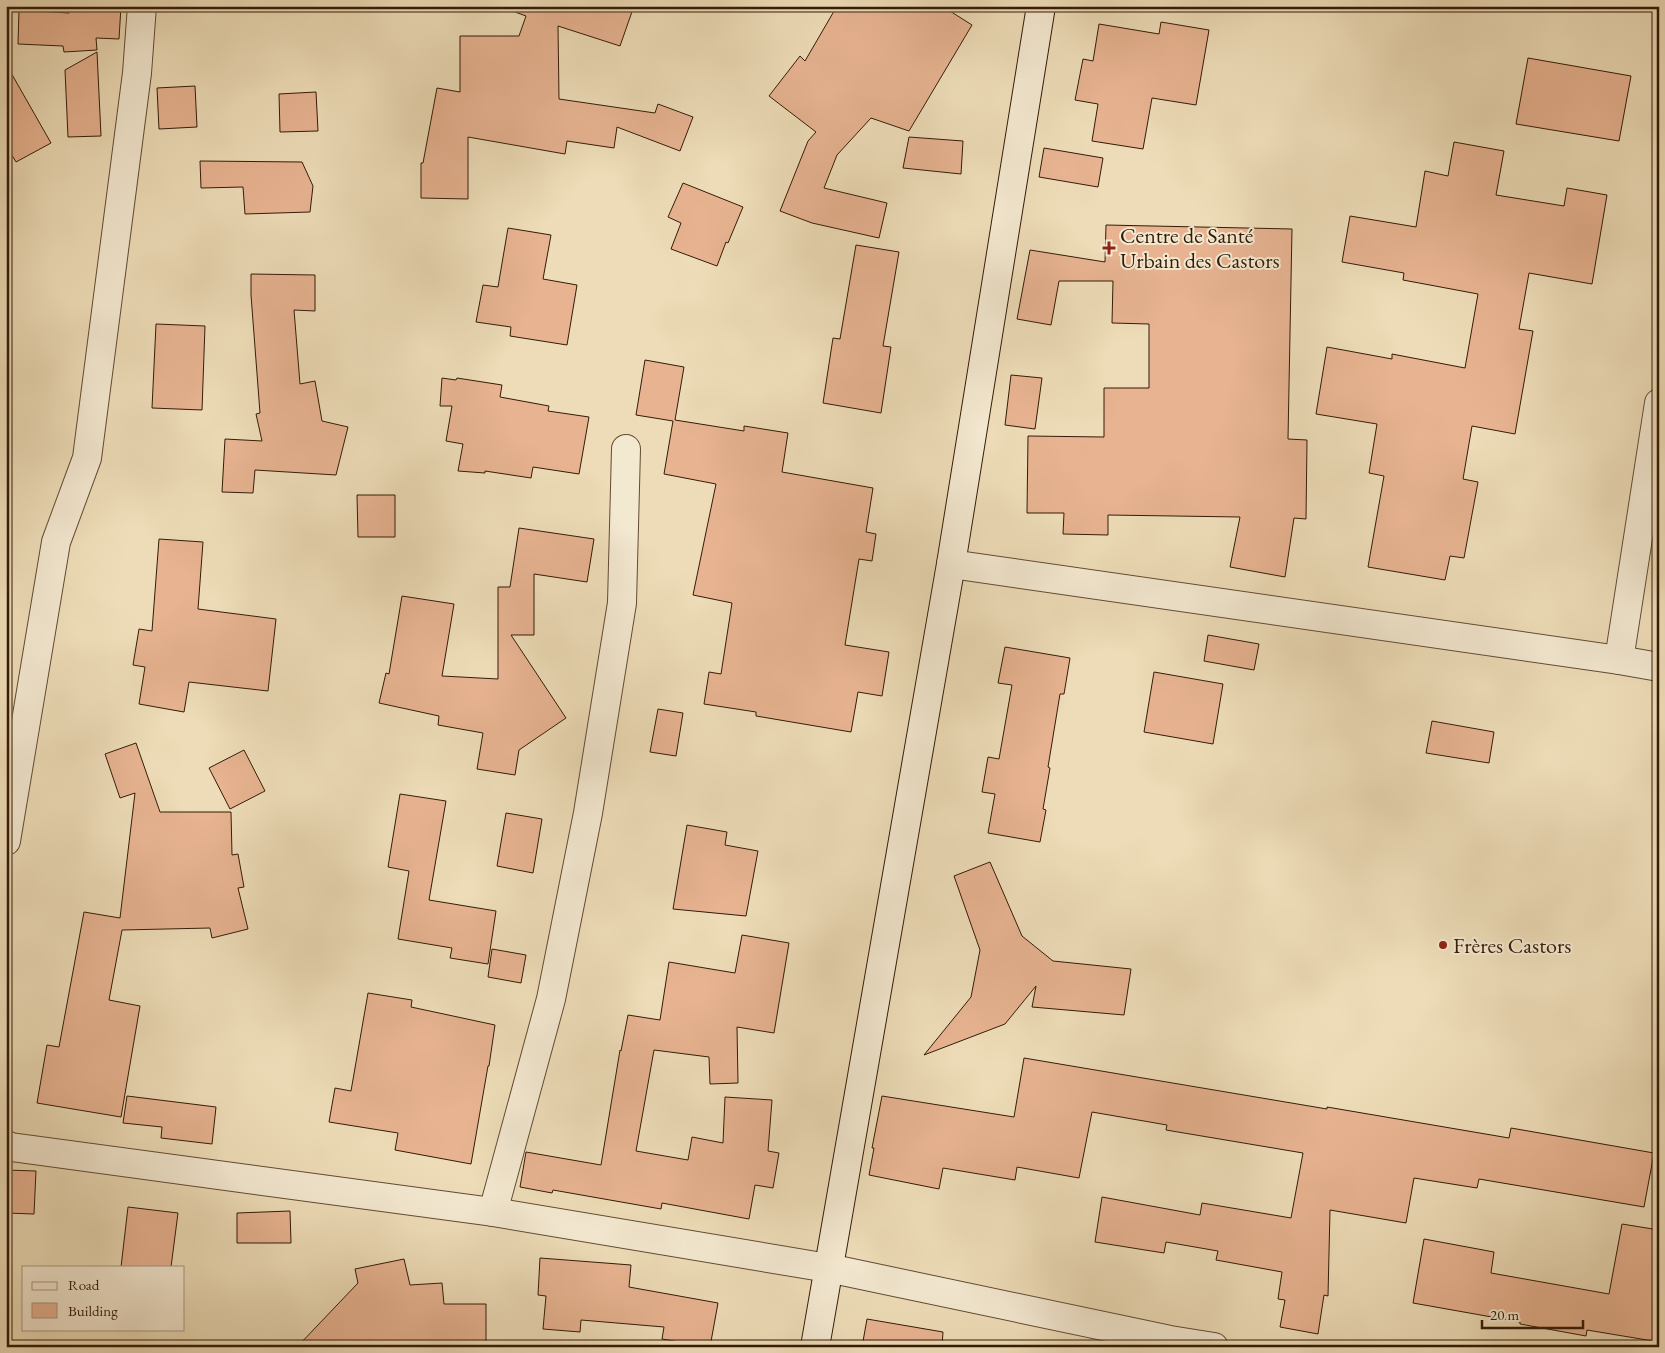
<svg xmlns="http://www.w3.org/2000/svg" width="1665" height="1353" font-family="'EB Garamond',serif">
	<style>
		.building { fill: #e7b391; stroke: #341b07 }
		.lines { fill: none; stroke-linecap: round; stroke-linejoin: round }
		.street-casing { stroke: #624b33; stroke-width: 30 }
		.secondary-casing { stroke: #341b07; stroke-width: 30 }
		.street { stroke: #f3e8d0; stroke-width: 28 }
		.secondary { stroke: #f3e8d0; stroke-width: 28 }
		.poi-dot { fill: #8f2418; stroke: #f3e8d0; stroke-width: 2 }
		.labels { text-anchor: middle; stroke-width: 4; stroke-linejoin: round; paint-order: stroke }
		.poi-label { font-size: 22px; fill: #341b07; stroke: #f3e8d0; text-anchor: start }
	</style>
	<rect width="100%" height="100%" fill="#eddcb7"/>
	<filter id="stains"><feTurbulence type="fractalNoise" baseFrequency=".004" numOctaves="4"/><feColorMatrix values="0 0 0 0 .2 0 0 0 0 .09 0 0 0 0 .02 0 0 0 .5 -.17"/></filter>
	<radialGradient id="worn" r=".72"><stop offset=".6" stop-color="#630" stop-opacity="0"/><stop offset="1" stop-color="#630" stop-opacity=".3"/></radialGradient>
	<!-- building -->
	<g class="building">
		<path d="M69,6H121L119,39L96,38L97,50L64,52L63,46L18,44L19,10L69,13Z"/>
		<path d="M516,6H634L620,46L558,26L559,99L655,113L658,104L693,117L680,151L617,127L614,148L567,141L565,154L468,137V199L421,198V163H423L437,88L460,92V36H519L526,16L515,12Z"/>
		<path d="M837,6H942L972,25L909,131L871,118L837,155L824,188L887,203L879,238L812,223L780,211L808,141L816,132L769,96L800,56L805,61Z"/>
		<path d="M1161,22L1209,30L1196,105L1152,98L1143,149L1092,141L1098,104L1075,100L1083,59L1093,61L1099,24L1159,34Z"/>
		<path d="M97,52L101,136L68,137L65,70Z"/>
		<path d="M1528,58L1631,76L1619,141L1516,124Z"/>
		<path d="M6,64L51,143L16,162L6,145Z"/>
		<path d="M195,86L197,127L159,129L157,88Z"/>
		<path d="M316,92L318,131L280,132L279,94Z"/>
		<path d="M909,137L963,141L961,174L903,168Z"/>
		<path d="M1454,142L1504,151L1496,195L1564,206L1567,188L1607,195L1592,284L1529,273L1519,329L1533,331L1515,434L1472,426L1463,479L1478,482L1464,558L1450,556L1445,580L1368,567L1384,476L1369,473L1377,424L1316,414L1327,347L1392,359V354L1465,368L1478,294L1403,280L1404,273L1342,262L1350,216L1416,227L1425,171L1448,176Z"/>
		<path d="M1044,148L1103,158L1098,187L1039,177Z"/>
		<path d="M200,161L302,162L313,186L310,212L245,214L243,187L201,188Z"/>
		<path d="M683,183L743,207L728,243L726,242L717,266L671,249L681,223L668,217Z"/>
		<path d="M1106,225L1292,229L1288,439L1307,440L1306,519L1294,518L1285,577L1230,567L1240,517L1108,515V535L1063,534L1064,513H1027L1028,436L1104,437V388H1149V324L1112,323L1113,281H1059L1051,325L1017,319L1030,250L1105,262Z"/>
		<path d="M508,228L551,235L543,279L577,285L567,345L510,336L511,327L476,322L483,285L498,287Z"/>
		<path d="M856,245L899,252L883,346L891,347L881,413L823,403L833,338L840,339Z"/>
		<path d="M251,274L315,275V311L294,310L300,384L315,381L322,421L348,427L336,475L255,470L253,493L222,492L225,439L262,441L256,414L260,413L251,295Z"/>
		<path d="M156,324L205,326L202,410L152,408Z"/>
		<path d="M645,360L684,367L675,420L744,431V426L788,433L782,472L873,488L866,532L876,534L872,561L859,559L845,645L889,652L882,696L858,692L851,732L756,716V712L704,704L709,672L721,674L732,603L693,595L716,484L664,474L673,421L636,415Z"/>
		<path d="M1011,375L1042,378L1035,429L1005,425Z"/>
		<path d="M442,378L456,380L457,378L502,385L500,397L549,406L548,411L589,417L579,474L533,467L531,478L485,471V473L458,471L463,444L446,441L452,406H440Z"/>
		<path d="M357,495H395V537H358Z"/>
		<path d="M519,528L594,539L587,582L534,574V635H511L566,718L519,750L515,775L477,769L483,733L438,725L439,716L379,703L386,673L389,674L402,596L454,604L442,676L498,679V587H510Z"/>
		<path d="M159,539L203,542L198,609L276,619L268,691L189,682L184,712L139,704L145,667L133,665L139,629L152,631Z"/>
		<path d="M1208,635L1259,644L1254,670L1204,661Z"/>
		<path d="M1005,647L1070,658L1064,694H1060L1048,767L1050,768L1043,809L1046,810L1040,842L988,833L995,794L982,792L988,757L999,759L1012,685L998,683Z"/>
		<path d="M1154,672L1223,684L1213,744L1144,732Z"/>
		<path d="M658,709L683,713L676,756L650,752Z"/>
		<path d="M1432,721L1494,732L1489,763L1426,753Z"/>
		<path d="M136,743L160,812H231L232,855L238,854L244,887L238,888L248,929L212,938L210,928L122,930L109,1000L140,1006L121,1117L37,1103L47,1045L59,1047L84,912L120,918L135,793L120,798L105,754Z"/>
		<path d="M244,750L265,791L230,809L209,768Z"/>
		<path d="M400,794L446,801L429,900L496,911L488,964L450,958L452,948L398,939L409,871L388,867Z"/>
		<path d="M506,813L542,819L533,873L497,866Z"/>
		<path d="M687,825L727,832L725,845L758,851L746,916L673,909Z"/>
		<path d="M990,862L1022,936L1053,961L1131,969L1124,1015L1032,1007L1036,986L1005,1024L924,1055L971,997L980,950L954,876Z"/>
		<path d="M742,935L789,943L774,1033L737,1027L738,1083L710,1084L709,1057L654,1050L636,1151L688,1160L692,1137L723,1143L725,1097L772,1100L768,1151L779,1153L773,1188L755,1185L749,1219L662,1203L661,1209L553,1190L552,1193L520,1187L526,1152L601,1165L620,1050L621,1051L628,1015L660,1020L669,962L735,973Z"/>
		<path d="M492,949L526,955L521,983L488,977Z"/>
		<path d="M368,993L412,1000L411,1007L495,1025L489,1066H488L471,1164L395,1150L398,1133L329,1122L335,1088L351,1091Z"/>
		<path d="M1024,1058L1327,1109V1107L1509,1138L1511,1128L1654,1153L1644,1207L1479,1179L1477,1188L1414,1178L1406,1223L1330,1210L1328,1296L1324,1295L1318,1334L1280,1327L1285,1300L1278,1299L1282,1272L1216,1260L1218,1251L1166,1242L1164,1253L1095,1242L1102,1197L1200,1215L1202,1203L1291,1218L1303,1153L1166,1130L1167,1125L1092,1112L1079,1178L1017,1167L1015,1180L943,1168L939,1189L869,1175L874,1148H872L882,1096L1014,1117Z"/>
		<path d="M127,1096L216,1107L212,1144L161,1138L162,1127L123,1123Z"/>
		<path d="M6,1170L36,1171L34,1214L6,1213Z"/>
		<path d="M128,1207L178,1213L171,1267H121Z"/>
		<path d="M290,1211L291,1243H237V1213Z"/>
		<path d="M1622,1224L1659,1230V1342L1587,1330L1586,1336L1520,1324V1322L1413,1303L1424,1239L1494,1252L1491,1273L1609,1294Z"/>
		<path d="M540,1258L631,1265L629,1287L718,1303L710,1347L662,1339L664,1327L581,1320L580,1332L543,1329L546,1296L538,1295Z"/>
		<path d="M404,1259L410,1285L442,1283L444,1304H486V1347H297L358,1283L355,1269Z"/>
		<path d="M867,1319L943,1332L942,1347H862Z"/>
	</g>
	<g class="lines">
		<!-- street casing -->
		<g class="street-casing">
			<g id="street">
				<path d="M951,564L1619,660L1659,667"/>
				<path d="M1619,660L1659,403"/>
				<path d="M6,841L56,542L87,458L137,73L142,6"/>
				<path d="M6,1145L11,1147L493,1212L828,1268L1170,1340L1214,1347"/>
				<path d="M493,1212L551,999L588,813L622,603L626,449"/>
			</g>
		</g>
		<!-- secondary casing -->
		<g class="secondary-casing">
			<path id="secondary" d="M815,1347L951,564L1041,6"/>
		</g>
		<!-- street -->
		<use href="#street" class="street"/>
		<!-- secondary -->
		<use href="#secondary" class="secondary"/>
	</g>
	<!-- markers -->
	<g class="poi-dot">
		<path d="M1106.5 240.5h5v5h5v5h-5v5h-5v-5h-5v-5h5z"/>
		<circle cx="1443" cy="945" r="5"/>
	</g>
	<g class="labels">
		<!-- poi labels -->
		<g class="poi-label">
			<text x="1120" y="243">Centre de Santé<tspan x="1120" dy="25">Urbain des Castors</tspan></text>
			<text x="1453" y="953">Frères Castors</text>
		</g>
	</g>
	<!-- margin -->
	<rect width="1665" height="1353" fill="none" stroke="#eddcb7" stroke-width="25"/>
	<rect x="8" y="8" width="1650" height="1338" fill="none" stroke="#341b07" stroke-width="2.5"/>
	<rect x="12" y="12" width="1640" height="1328" fill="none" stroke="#341b07"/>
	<!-- legend -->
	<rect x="22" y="1266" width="162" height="65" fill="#f3e8d0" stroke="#a79680"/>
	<rect x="32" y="1282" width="25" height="8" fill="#f3e8d0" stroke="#a79680"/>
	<text x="68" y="1290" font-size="15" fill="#341b07">Road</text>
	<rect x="32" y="1303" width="25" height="15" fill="#e7b391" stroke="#a79680"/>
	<text x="68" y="1316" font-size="15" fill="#341b07">Building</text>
	<!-- scale -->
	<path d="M1482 1320v8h101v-8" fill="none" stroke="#341b07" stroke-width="2.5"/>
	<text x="1490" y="1320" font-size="15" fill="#341b07" stroke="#f3e8d0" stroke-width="4" paint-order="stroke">20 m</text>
	<rect width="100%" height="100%" filter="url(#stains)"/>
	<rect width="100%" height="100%" fill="url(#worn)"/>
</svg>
